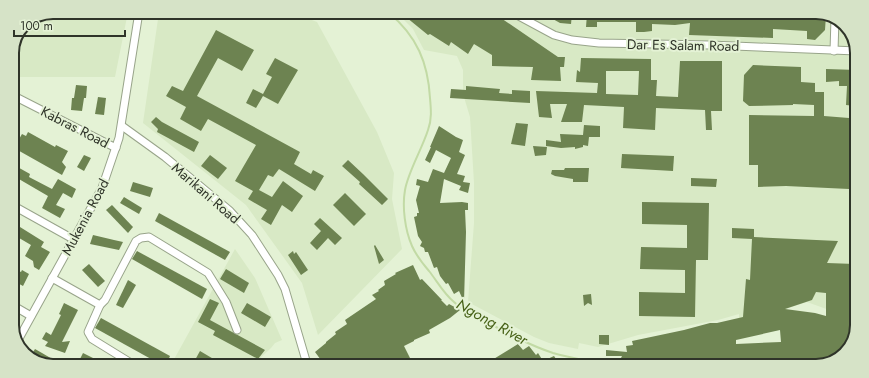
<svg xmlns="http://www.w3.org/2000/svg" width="869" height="378" font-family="Jost,sans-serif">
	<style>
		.built { fill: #d8e9c5 }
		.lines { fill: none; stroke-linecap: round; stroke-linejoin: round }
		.stream { stroke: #c2daa5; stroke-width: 2 }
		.building { fill: #6d8351; fill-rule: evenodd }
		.street-casing { stroke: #98a48a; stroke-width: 9 }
		.street { stroke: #fff; stroke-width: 7 }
		.labels { text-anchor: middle; stroke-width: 4; stroke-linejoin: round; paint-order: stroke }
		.street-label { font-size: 14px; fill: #2f3429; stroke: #e4f2d5 }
		.water-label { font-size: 15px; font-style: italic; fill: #466116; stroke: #e4f2d5 }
		.rim { fill: none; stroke: #2f3429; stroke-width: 2 }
	</style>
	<rect width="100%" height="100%" fill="#e4f2d5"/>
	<!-- built -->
	<g class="built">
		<path d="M53,12H128L115,77H12V51L24,24Z"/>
		<path d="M159,12L294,13L317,22L377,132L394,173L392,199L402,249L318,335L302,283L246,205L143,123Z"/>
		<path d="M397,13L831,15L849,28L857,50L854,319L807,302L773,313L739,319V314L718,320L638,335L598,347L579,343L578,349L549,343L534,337L468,302L474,223V183L470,117L463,94V70L457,56L424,50L413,29Z"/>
		<path d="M235,249L255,278L282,340L275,343L271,348L256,362L258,364L172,363Z"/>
	</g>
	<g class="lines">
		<!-- stream -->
		<path class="stream" d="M389,13C417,36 428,63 430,98C431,109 432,120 428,130C422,149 408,172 405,190C402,207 405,230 412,246C416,255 423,264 429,271C437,281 444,294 454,302C462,310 475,315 485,321C507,333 529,345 553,353C571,358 589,361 606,365"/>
	</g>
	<!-- building -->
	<g class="building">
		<path d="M401,13L495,14L558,57H565L564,67H560L561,81L531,80L533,67L492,66V55L474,44L468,54L451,42L449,46L430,34L428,35Z"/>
		<path d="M544,14H572L571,24L560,23Z"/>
		<path d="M587,14L790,15H826L825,30L815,40L807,39V31L773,29V38L689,35L690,23L675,25L652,24V31L644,32H636V22H597V27H586Z"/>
		<path d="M216,30L254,50L242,71L218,58L197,96L300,152L294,164L311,174L313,170L324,176L315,191L279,169L273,177L268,175L259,190L272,197L283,181L303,196L292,212L282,205L271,225L261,219L267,210L248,199L253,191L235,181L256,145L208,119L201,131L180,119L186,107L166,96L172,86L183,91Z"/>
		<path d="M275,58L298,70L278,104L263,96L256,108L246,103L253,89L263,94L272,77L266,74Z"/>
		<path d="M581,58L651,59V80H657L656,96L678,97L680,61H722V111H711L712,130H706L705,110L656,108L655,130L623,128L624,107L584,105L582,122H561L567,104H550L552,118L539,117L536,91L597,93L598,83L576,82L577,70L580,72ZM606,71H639L638,95L606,94Z"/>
		<path d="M753,65L801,67V82L815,83V92H824V116L849,118V137H856V153L849,152V189L786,186L758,187V165H749V115L814,116V105L793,104V105L749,106L743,101L744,75Z"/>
		<path d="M826,69L857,70L855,106L846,105L847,86H839V81L826,82Z"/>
		<path d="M76,85L87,86L86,98H84L82,111L71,110L72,98H74Z"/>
		<path d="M466,86L500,89L499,93L512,94V90L530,91V103L450,98L451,89L466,90Z"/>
		<path d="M98,97L106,98L104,115L95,114Z"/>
		<path d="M156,117L162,122L199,142L194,152L157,132L158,129L151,122Z"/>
		<path d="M516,123L528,124L525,146L511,144Z"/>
		<path d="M584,125L600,126V137H589L588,146L583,145V147L575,149V147L561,148L546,146V140L561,142L560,134L583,135Z"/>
		<path d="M439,126L456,137L463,140L459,152L465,155L457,174L465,176L463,182L470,183L468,193L459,190L461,186L444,179L440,203L462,202L468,203V210H465L466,232L464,302L459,291L454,294L448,283L446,284L440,276L437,267L434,268L428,252H425L424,248L420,246L422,242L418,236L414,217L417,216V213H419L416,200L420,186L416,185L417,179L428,182L433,169L444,173L451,158L436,150L430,163L425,160L431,147H430Z"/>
		<path d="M28,132L55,147L56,145L68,151L62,162L66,167L62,175L14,148L22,134L26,136Z"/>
		<path d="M533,146L547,147L546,155L535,156Z"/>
		<path d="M622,154L674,156L673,171L621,168Z"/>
		<path d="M84,155L91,158L84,171L77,167Z"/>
		<path d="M210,155L227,168L218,179L201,166Z"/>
		<path d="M348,160L363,174L388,199L382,205L359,184L360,182L342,166Z"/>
		<path d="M14,165L30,174L29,177L52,189L58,179L76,189L72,198L63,193L56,205L65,209L60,218L42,208L48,196L12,175V169Z"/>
		<path d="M565,168H589L588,182H573V179L555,176L551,174L552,170H564Z"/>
		<path d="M691,178L717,179L716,187L691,186Z"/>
		<path d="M133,182L153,188L150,197L130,191Z"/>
		<path d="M345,193L366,214L354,226L333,205Z"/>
		<path d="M124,197L142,208L139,214L120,203Z"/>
		<path d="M642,202L709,203L708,260H696L695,317L639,316V292L685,293V270L640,269L641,247L687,248V225L642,224Z"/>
		<path d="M112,205L133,227L128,233L106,210Z"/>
		<path d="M159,213L230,252L225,260L155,221Z"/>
		<path d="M320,218L342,238L335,245L328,238L317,250L310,243L321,231L314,224Z"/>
		<path d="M20,227L44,242L41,247L50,252L39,270L34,267L33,261L25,256L31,245L14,235Z"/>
		<path d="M732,228L754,229V237L838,241L827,263L855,264L854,340L839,359L816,366H750V363L731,366L637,365L629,360L628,363L620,360L622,356H606V350L627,352L626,346L633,345L632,341L684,330L710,323H717L743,317L746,279L750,280L752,239L732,238ZM816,292L826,293V316L815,313L785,309L812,300ZM780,330L781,342L736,344V340Z"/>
		<path d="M93,235L114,240L123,242L119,250L90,244Z"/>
		<rect x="849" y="244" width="6" height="9"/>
		<path d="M375,245L384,260L379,264L374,246Z"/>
		<path d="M137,251L207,289L202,299L132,259Z"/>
		<path d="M293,251L294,254L296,252L308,270L301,275L288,255Z"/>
		<path d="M89,264L105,281L98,287L82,270Z"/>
		<path d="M413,265L420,280L422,279L442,300H441L447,306L449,304L460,310L450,318L429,330L430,333L414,340V341L404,346L413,364H324L315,352L326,343V342L336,334L335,332L347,324L345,320L376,299L372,295L379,291L378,290L385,285L384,281L396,274L395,273Z"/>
		<path d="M12,268L21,272L22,270L29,274L23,286L12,280Z"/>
		<path d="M226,269L249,283L244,293L220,279Z"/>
		<path d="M128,280L136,285L123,308L116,305Z"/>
		<path d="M591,294L592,305L588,303L584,306L583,295Z"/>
		<path d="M210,299L219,303L210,320L265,350L258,359L213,335L215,331L198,322Z"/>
		<path d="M64,303L78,310L62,342L70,341L65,353L45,346L48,342L42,339L46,332L51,335L61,315L59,314Z"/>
		<path d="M247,303L271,317L265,327L241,313Z"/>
		<path d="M101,318L170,356L167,363H160L151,359L95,328Z"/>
		<path d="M599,335H609V345L599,344Z"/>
		<path d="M518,344L523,350L529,346L536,355L538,353L543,361L554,356L560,365H495L492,360Z"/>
		<path d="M35,349L42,353L59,363H38L30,357Z"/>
		<path d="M200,351L222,364H202L195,360Z"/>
		<path d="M83,353L103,363H83L79,361Z"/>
	</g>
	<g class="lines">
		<!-- street casing -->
		<g class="street-casing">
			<g id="street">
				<path d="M515,14L554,35L572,40L599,43L710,45L857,51"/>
				<path d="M834,51L835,18"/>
				<path d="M12,95L116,148"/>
				<path d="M122,126L165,157L230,211L252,235L278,275L285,289L307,364"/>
				<path d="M12,205L73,239"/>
				<path d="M52,278L100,305L105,300L136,241L141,238L149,237L208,273L226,302L237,330"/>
				<path d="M12,305L31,316"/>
				<path d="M100,305L88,332L92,339L131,363"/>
				<path d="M17,342L102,188L119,138L139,12"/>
			</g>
		</g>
		<!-- street -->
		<use href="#street" class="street"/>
	</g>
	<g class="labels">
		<!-- street labels -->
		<g class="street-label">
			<text transform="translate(683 45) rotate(1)" y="5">Dar Es Salam Road</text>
			<text transform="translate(75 127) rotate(27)" y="5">Kabras Road</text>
			<text transform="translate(206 193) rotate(41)" y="5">Marikani Road</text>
			<text transform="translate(85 217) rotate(-62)" y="5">Mukenia Road</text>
		</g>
		<!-- water labels -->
		<g class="water-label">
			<text transform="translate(492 322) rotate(29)" y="5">Ngong River</text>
		</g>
	</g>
	<!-- crop -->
	<path d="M0 0H869V378H0ZM53 19H816A34 34 0 0 1 850 53V325A34 34 0 0 1 816 359H53A34 34 0 0 1 19 325V53A34 34 0 0 1 53 19Z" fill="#d6e3c7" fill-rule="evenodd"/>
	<path class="rim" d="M53 19H816A34 34 0 0 1 850 53V325A34 34 0 0 1 816 359H53A34 34 0 0 1 19 325V53A34 34 0 0 1 53 19Z"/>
	<!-- scale -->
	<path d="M14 30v6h111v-6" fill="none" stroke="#2f3429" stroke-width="2"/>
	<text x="20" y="30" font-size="12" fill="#2f3429" stroke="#e4f2d5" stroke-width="3" paint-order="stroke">100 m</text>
</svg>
